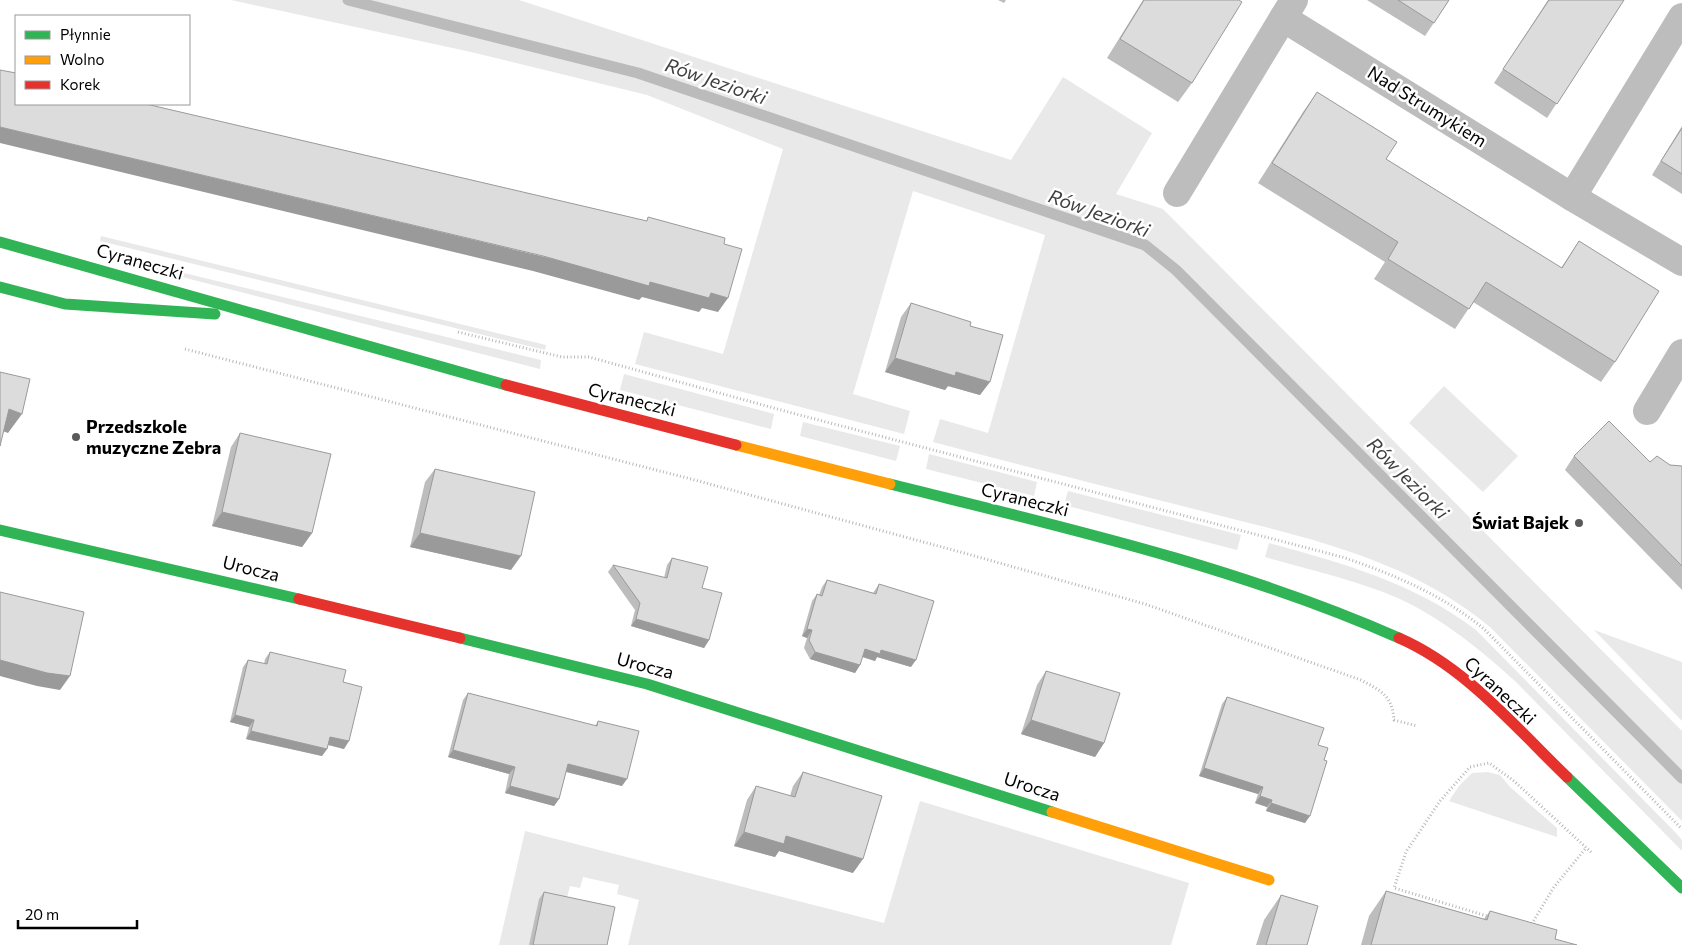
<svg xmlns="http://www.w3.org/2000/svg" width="1682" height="945" font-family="Commissioner,sans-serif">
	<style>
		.green { fill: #e9e9e9 }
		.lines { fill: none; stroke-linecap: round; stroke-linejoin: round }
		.stream { stroke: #bbb; stroke-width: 11 }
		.path { stroke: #b8b8b8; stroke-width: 3; stroke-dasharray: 1 2.5; stroke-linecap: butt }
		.street { stroke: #bdbdbd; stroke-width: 28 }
		.fast { stroke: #30b455; stroke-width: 11 }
		.slow { stroke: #ff9f0a; stroke-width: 11 }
		.jam { stroke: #e5322d; stroke-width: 11 }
		.wall { fill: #bdbdbd }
		.shaded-wall { fill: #9a9a9a }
		.building { fill: #dcdcdc; stroke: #9a9a9a }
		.poi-dot { fill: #595959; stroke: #fff; stroke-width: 2 }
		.labels { text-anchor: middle; stroke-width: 5; stroke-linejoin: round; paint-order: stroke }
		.street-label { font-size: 18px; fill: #000; stroke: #fff }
		.poi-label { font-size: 18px; font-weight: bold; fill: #000; stroke: #fff; text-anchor: start }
		.water-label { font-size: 19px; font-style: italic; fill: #3f3f3f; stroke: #fff }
	</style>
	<rect width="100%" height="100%" fill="#fff"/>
	<!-- green -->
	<g class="green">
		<path d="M231,0H519L1011,160L1063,77L1152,133L1116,194L1163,209L1682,731V821L1490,627C1405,556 1298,536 1194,509C1107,487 1020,465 933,442L940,419L988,433L1045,235L913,191L853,394L910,411L904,434L635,364L644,332L723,354L783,149L647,95L471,52Z"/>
		<path d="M101,236L546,345L545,350L100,241Z"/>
		<path d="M102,253L541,360L540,369L104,257Z"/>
		<path d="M624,374L774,414L771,429L620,390Z"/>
		<path d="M1444,386L1518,456L1483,492L1409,423Z"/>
		<path d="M803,422L900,446L896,461L800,436Z"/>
		<path d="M929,454L1037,482L1034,496L926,469Z"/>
		<path d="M1068,491L1241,535L1237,550L1064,505Z"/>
		<path d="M1269,543C1342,563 1415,583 1476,630L1676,833L1682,840V851L1517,683C1482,651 1443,619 1400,599C1357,580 1310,570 1265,557Z"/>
		<path d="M1594,630L1682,662V721Z"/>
		<path d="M1488,772L1500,775L1510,787L1557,828V837L1449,801L1459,786L1472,773Z"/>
		<path d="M920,801L1189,883L1171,945H628L639,900L617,894L619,885L583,877L580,888L570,886L565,905L529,945H499L525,831L884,923Z"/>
	</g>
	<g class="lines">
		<!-- stream -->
		<path class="stream" d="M348,0L638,73L1145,245L1176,270L1682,778"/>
		<!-- path -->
		<g class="path">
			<path d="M458,332L562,357H589L792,413L1342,557C1393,574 1443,595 1484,629L1682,829"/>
			<path d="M185,349L691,479L964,553L1145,604L1361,680C1381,691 1392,695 1394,720L1417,726"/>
			<path d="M1490,917L1394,888L1406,852L1440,801L1470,767L1489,763L1514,781L1592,853"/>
			<path d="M1530,927L1554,887L1586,848"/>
		</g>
		<!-- street -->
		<g class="street">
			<path d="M1283,18L1572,197L1682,262"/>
			<path d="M1177,193L1294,0"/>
			<path d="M1572,197L1682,17"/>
			<path d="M1647,411L1682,353"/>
		</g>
		<!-- fast -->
		<g class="fast">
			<path d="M0,242L506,385"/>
			<path d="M0,287L65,304L215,314"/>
			<path d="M890,484C1062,527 1236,566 1399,638"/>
			<path d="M0,530L299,599"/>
			<path d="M460,638L647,684L1052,812"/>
			<path d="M1567,777L1682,888"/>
		</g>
		<!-- slow -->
		<g class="slow">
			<path d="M736,445L890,484"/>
			<path d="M1052,812L1269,880"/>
		</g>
		<!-- jam -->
		<g class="jam">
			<path d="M506,385L736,445"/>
			<path d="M299,599L460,638"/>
			<path d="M1399,638C1466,667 1516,728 1567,777"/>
		</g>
	</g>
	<!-- wall -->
	<g class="wall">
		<path d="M998,0H1006L1004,3Z"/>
		<path d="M1143,0H1239L1192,83L1178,102L1107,58Z"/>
		<path d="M1367,0H1449L1425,36Z"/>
		<path d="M1548,0H1624L1547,118L1494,83Z"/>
		<path d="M1317,92L1386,159L1561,268L1579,241L1615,362L1601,382L1473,302L1455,329L1374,279L1385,262L1258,183L1303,112Z"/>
		<path d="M1682,126V194L1652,175Z"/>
		<path d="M911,303L970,326L980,395L948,386L945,390L885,372L901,317Z"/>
		<path d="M240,433L312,533L302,547L212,526L231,447Z"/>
		<path d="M1574,456L1650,462L1670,465L1682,466V590L1565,470Z"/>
		<path d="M435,469L511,570L410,547L425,482Z"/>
		<path d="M672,558L702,588L709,640L704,648L631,626L635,610L608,572L613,565L664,578L667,565Z"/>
		<path d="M827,580L873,593L879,584L911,667L877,657L875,661L862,657L860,665L855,673L810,659L804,648L807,638L802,636L812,601L817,594L819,595L822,587Z"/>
		<path d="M270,652L343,682L344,749L328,745L327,749L322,756L246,739L249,727L230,722L243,667L248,660L264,664L265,659Z"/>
		<path d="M1046,671L1104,743L1095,757L1021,734L1037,685Z"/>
		<path d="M468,693L595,726L598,721L622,786L566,772L559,799L554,806L505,793L509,774L448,757L463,700Z"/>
		<path d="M1227,697L1318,745L1305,823L1266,811L1267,807L1255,803L1258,794L1199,776L1222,704Z"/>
		<path d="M803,772L853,873L779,851L775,857L734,846L747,800L756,786L790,796L793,786Z"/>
		<path d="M1386,891L1484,919L1490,911L1555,939L1577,945H1361L1369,916Z"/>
		<path d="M544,892L607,945H529L539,899Z"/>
		<path d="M1281,895L1307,945H1256L1264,920Z"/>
	</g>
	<!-- shaded-wall -->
	<g class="shaded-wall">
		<path d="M0,127L650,282L711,293L728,298L718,312L702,308L699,312L642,297L639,300L533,271L0,143Z"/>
		<path d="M895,358L956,372L990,382L980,395L948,386L945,390L885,372Z"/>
		<path d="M9,409L22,414L8,433L0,430Z"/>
		<path d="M222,512L312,533L302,547L212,526Z"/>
		<path d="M420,533L521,556L511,570L410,547Z"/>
		<path d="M636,619L709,640L704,648L631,626Z"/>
		<path d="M807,629L812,630L807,638L802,636Z"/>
		<path d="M865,649L881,650L916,660L911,667L877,657L875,661L860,656Z"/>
		<path d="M815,652L860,665L855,673L810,659Z"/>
		<path d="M0,660L70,676L60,690L37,686L0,676Z"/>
		<path d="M235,715L254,720L249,727L230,722Z"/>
		<path d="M1031,720L1104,743L1095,757L1021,734Z"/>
		<path d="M251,731L327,749L322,756L246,739Z"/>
		<path d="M330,737L349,741L344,749L325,744Z"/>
		<path d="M453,750L515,767L509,774L448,757Z"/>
		<path d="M568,764L627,779L622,786L563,771Z"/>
		<path d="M1204,768L1263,787L1258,794L1199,776Z"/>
		<path d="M510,786L559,799L554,806L505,793Z"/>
		<path d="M1260,796L1272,800L1267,807L1255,803Z"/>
		<path d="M1271,803L1310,816L1305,823L1266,811Z"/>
		<path d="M744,832L786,836L863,859L853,873L779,851L775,857L734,846Z"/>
	</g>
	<!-- building -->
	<g class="building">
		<path d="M1144,0H1239L1242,2L1192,83L1120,39Z"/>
		<path d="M1398,0H1449L1434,23Z"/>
		<path d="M1549,0H1624L1557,104L1503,69Z"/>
		<path d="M0,70L16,73V104H146L647,221L648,217L725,238L724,244L742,249L728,298L711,293L709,298L650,282L649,286L543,256L0,127Z"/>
		<path d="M1317,92L1397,142L1386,159L1562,268L1579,241L1659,291L1615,362L1486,282L1469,309L1388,259L1398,242L1272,163Z"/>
		<path d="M1682,128V174L1661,161Z"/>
		<path d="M911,303L971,322L970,326L1003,335L990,382L956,372L955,376L895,358Z"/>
		<path d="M0,372L30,379L22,414L9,409L0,446Z"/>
		<path d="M1609,421L1650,462L1657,456L1670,465L1682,466V566L1574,456Z"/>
		<path d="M240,433L331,454L312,533L222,512Z"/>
		<path d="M435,469L535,492L521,556L420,533Z"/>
		<path d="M672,558L708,567L702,588L722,593L709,640L636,619L640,603L613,565L667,578Z"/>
		<path d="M827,580L876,594L879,584L934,601L916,660L881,650L880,654L865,649L860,665L815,652L809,640L812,630L807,629L817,594L822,596Z"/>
		<path d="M0,592L84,612L70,676L47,673L0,660Z"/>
		<path d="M270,652L346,670L343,682L362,687L349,741L330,737L327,749L251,731L254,720L235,715L248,660L267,664Z"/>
		<path d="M1046,671L1120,693L1104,743L1031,720Z"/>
		<path d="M468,693L597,726L598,721L639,731L627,779L568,764L559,799L510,786L515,767L453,750Z"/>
		<path d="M1227,697L1324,728L1318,745L1328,748L1324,760L1327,761L1310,816L1271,803L1272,800L1260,796L1263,787L1204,768Z"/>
		<path d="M803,772L882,796L863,859L786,836L784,844L744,832L756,786L795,797Z"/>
		<path d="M1386,891L1487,920L1490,911L1557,930L1555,939L1577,945H1371Z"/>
		<path d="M544,892L615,907L607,945H533Z"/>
		<path d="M1281,895L1318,906L1307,945H1266Z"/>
	</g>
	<!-- markers -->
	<g class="poi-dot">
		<circle cx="76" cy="437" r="5"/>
		<circle cx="1579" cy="523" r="5"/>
	</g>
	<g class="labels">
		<!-- street labels -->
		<g class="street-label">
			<text transform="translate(1427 107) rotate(32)" y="6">Nad Strumykiem</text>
			<text transform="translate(140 262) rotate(16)" y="6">Cyraneczki</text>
			<text transform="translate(632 400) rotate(14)" y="6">Cyraneczki</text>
			<text transform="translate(1025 500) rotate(14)" y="6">Cyraneczki</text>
			<text transform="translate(251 569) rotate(14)" y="6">Urocza</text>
			<text transform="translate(645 666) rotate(15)" y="6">Urocza</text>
			<text transform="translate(1500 691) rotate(43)" y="6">Cyraneczki</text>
			<text transform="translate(1032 787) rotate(18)" y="6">Urocza</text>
		</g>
		<!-- poi labels -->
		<g class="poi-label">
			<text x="86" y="433">Przedszkole<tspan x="86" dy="21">muzyczne Zebra</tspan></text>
			<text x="1569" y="529" text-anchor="end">Świat Bajek</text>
		</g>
		<!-- water labels -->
		<g class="water-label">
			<text transform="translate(716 81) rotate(19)" y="7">Rów Jeziorki</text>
			<text transform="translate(1099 213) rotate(20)" y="7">Rów Jeziorki</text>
			<text transform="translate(1408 478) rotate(45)" y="7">Rów Jeziorki</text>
		</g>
	</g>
	<!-- legend -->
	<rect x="15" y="15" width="175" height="90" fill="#ffffff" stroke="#999999"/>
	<rect x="25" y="31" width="25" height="8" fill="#30b455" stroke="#999999"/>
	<text x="60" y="40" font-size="15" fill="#000000">Płynnie</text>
	<rect x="25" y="56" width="25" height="8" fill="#ff9f0a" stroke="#999999"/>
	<text x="60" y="65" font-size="15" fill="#000000">Wolno</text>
	<rect x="25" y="81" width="25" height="8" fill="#e5322d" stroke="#999999"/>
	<text x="60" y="90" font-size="15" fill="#000000">Korek</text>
	<!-- scale -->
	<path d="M18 920v8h119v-8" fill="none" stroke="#000000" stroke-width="2.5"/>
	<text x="25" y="920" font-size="15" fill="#000000" stroke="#ffffff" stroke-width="4" paint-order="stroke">20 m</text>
</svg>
